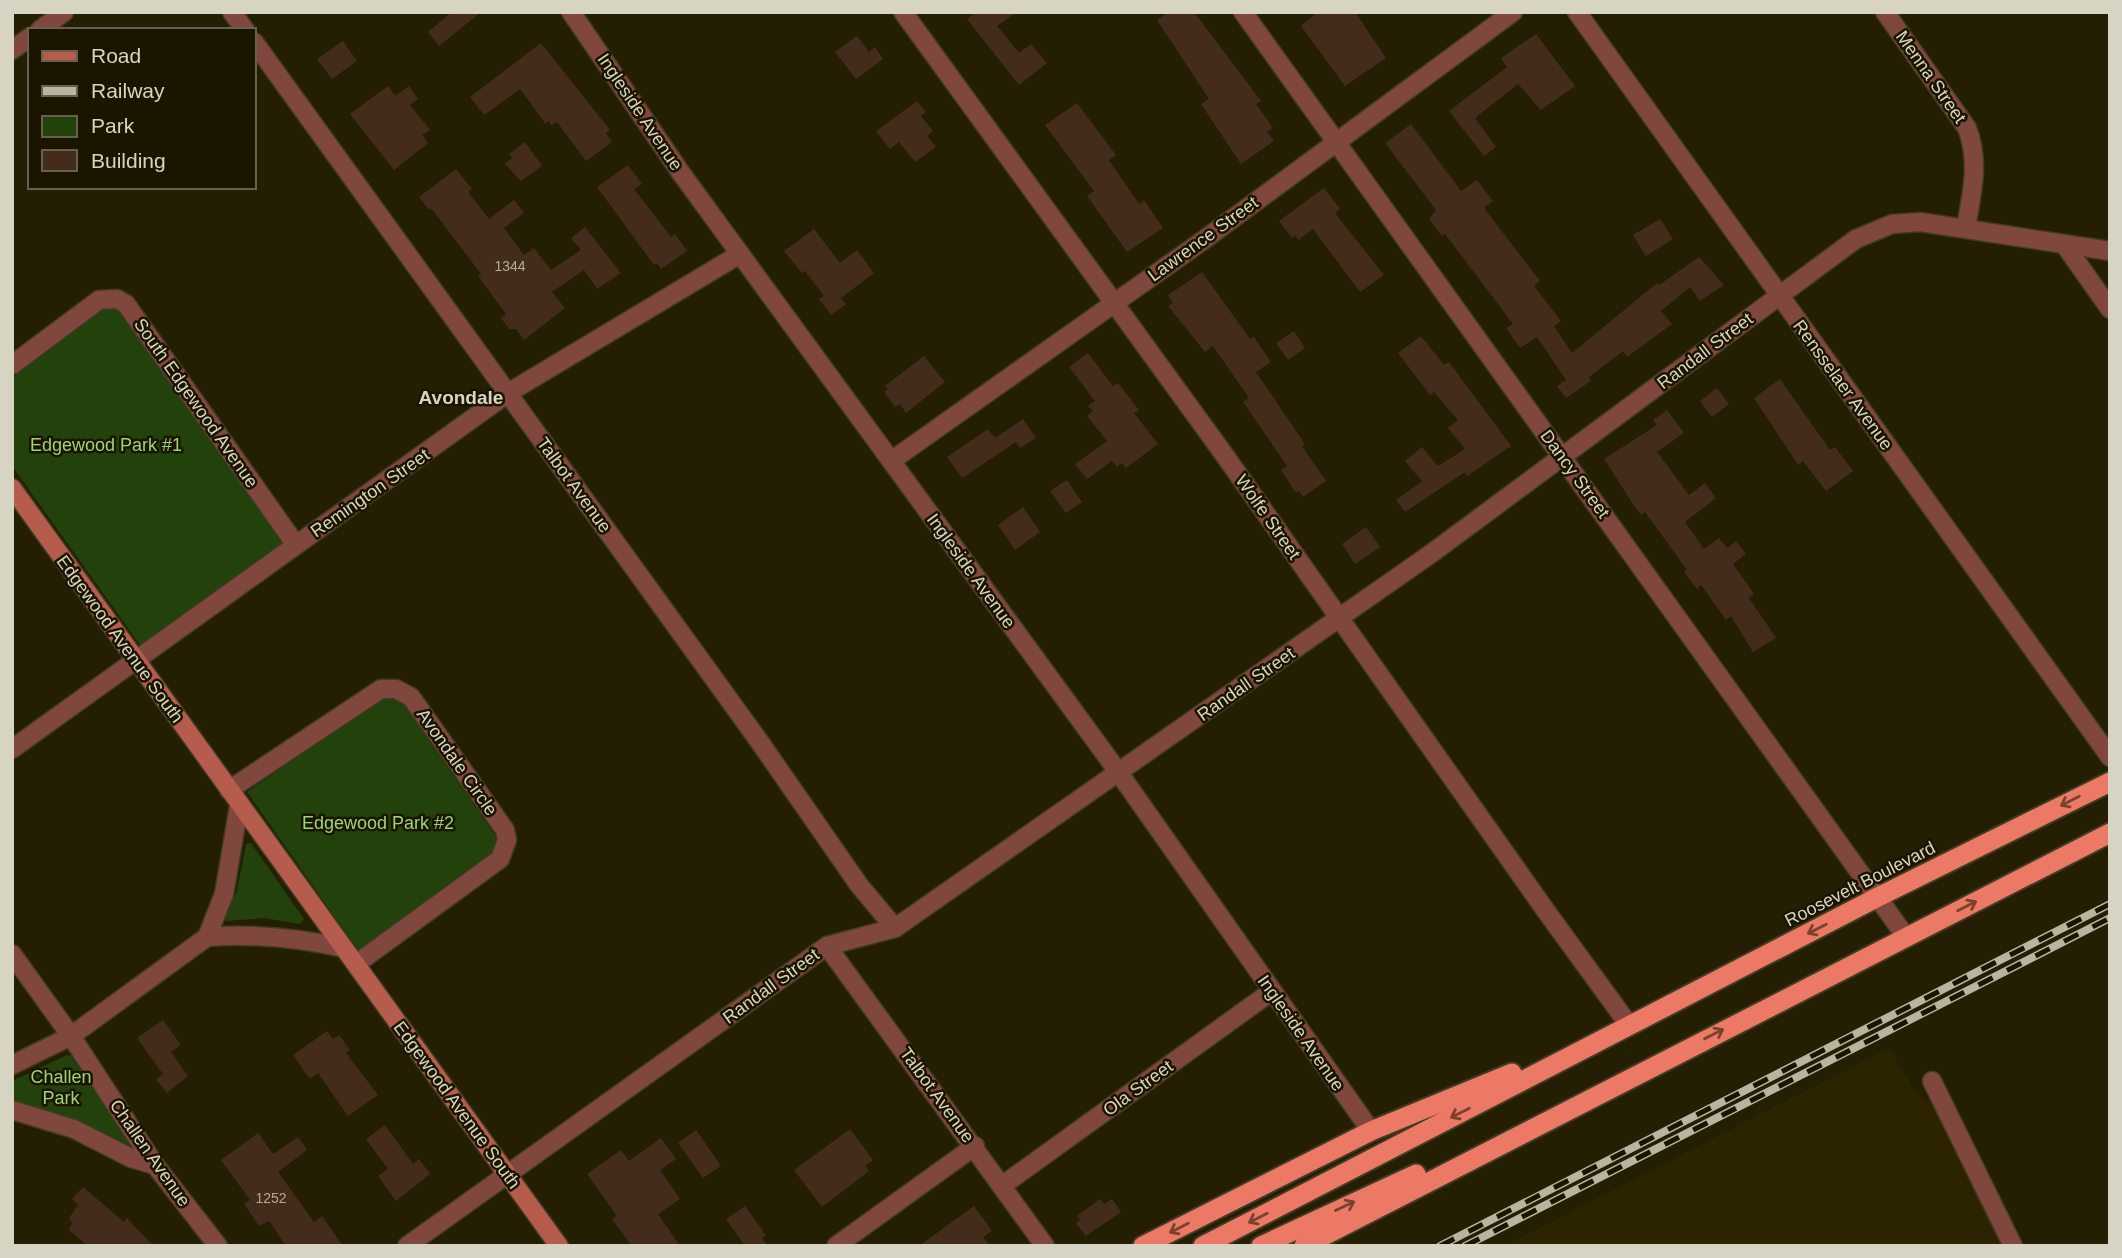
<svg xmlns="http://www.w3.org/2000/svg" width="2122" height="1258" font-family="Helvetica,sans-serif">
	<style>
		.built { fill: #2c2300 }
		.green { fill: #23410b }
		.building { fill: #432c1b }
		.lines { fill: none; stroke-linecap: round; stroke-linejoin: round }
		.minor-casing { stroke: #413b22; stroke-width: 21 }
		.secondary-casing { stroke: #413b22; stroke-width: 21 }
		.trunk-casing { stroke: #413b22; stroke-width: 23 }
		.minor { stroke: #7f473d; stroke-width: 18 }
		.secondary { stroke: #b65c4c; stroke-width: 18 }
		.trunk { stroke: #eb7965; stroke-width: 19 }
		.rail-casing { stroke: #b7b4a1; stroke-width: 8 }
		.rail { stroke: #1b1500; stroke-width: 5; stroke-dasharray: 16; stroke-linecap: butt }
		.oneway { stroke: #79422d }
		.labels { text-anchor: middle; stroke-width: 5; stroke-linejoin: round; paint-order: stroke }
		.number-label { font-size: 14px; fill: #b2aa99 }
		.street-label { font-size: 18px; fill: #d7d4c3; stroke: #1b1500 }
		.park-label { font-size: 18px; fill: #9ad672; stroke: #1b1500 }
		.neighbourhood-label { font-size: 19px; font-weight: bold; fill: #d7d4c3; stroke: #1b1500 }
	</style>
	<rect width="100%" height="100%" fill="#241e03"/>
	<!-- built -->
	<path class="built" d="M1889,1048L1915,1090L1936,1108L2004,1246H1504Z"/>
	<!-- green -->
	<g class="green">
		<path d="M113,302L283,544L140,645L12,466V378Z"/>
		<path d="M393,689L502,845L358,950L247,792Z"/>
		<path d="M251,843L304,919L300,924L264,918L226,921L225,915L237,891L246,844Z"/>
		<path d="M67,1055L71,1056L135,1148L70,1119L12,1102V1081Z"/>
	</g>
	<!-- building -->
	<g class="building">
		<path d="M452,12H481L439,46L428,32Z"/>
		<path d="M976,12H1017L997,26L1019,53L1031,44L1047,63L1019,85L967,19Z"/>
		<path d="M1169,12H1194L1261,101L1256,104L1273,128L1267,132L1274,141L1241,164L1201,104L1209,99L1157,20Z"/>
		<path d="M1318,12H1355L1386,58L1345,86L1301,26Z"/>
		<path d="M1536,34L1575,86L1541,110L1518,84L1475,118L1496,147L1484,156L1449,111L1507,67L1501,58Z"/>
		<path d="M857,36L869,52L875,47L883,59L856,79L835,52Z"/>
		<path d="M343,41L357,61L332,79L317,59Z"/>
		<path d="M541,43L610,130L606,133L612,142L586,161L557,122L551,125L549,121L545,123L520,89L484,115L470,97Z"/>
		<path d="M388,86L395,96L409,86L418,99L410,105L430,130L422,135L428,143L394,170L350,114Z"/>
		<path d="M917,101L926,112L921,116L933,131L927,136L936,147L915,162L899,142L890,149L876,131Z"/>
		<path d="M1077,103L1116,155L1109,160L1139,204L1144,200L1163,228L1127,252L1087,196L1094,191L1045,125Z"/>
		<path d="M1411,124L1461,191L1477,180L1493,201L1484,208L1540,281L1534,286L1561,321L1554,326L1572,353L1657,283L1659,285L1699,257L1724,285L1700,301L1690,287L1661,311L1672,324L1627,357L1623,351L1589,377L1591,381L1566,398L1557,386L1566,380L1537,337L1520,348L1506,328L1513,324L1445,234L1442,236L1429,219L1436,210L1385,143Z"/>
		<path d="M525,142L542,166L521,181L505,164L512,158L509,154Z"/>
		<path d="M628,165L642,184L634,189L671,237L675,234L687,251L661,269L657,263L654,265L597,187Z"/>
		<path d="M456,169L472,189L468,192L489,219L514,200L524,213L504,228L524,255L534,248L551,270L581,250L571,238L585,227L621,273L597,289L584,270L552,292L565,308L524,340L516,329H509L501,318L506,314L478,276L481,274L431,208L429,210L419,197Z"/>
		<path d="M1324,188L1340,209L1335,213L1384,275L1360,292L1313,229L1298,240L1295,235L1292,238L1279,221Z"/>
		<path d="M1660,219L1673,239L1646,256L1633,235Z"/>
		<path d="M814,229L840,263L857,250L874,273L841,298L846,304L831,315L819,299L824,296L805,271L802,273L784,251Z"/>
		<path d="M1202,272L1250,339L1254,337L1271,362L1256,372L1305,444L1302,446L1326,481L1303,497L1299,491L1296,493L1281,470L1287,466L1243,402L1249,398L1213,346L1205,352L1168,306L1173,303L1168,295Z"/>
		<path d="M1294,331L1305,348L1288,360L1276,343Z"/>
		<path d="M1421,336L1444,365L1449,362L1511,446L1467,476L1465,472L1405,512L1396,500L1422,481L1405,461L1422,447L1438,466L1465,449L1448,428L1458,420L1434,392L1430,395L1398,353Z"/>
		<path d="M1088,353L1113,386L1118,383L1139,410L1134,413L1158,444L1126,468L1122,463L1117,467L1112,461L1087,479L1075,464L1107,441L1087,416L1093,411L1088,406L1095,401L1069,367Z"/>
		<path d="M924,356L945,382L906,413L900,404L895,407L884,392L888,389L885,386Z"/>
		<path d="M1780,379L1830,450L1835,447L1853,471L1826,491L1803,461L1798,465L1754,398Z"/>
		<path d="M1717,388L1729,404L1712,417L1700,401Z"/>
		<path d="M1667,410L1684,433L1657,452L1689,495L1705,483L1716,498L1685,522L1704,549L1719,538L1727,548L1736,541L1746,554L1733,564L1754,594L1749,598L1776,638L1753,652L1731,616L1726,620L1701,585L1697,589L1684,572L1687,570L1645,512L1641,515L1635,507L1604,459L1657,425L1653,420Z"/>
		<path d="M1023,419L1036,438L1020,448L1016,442L962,478L947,457L988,429L995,438Z"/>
		<path d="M1067,480L1082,502L1066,513L1050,491Z"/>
		<path d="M1023,507L1040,532L1015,550L998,525Z"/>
		<path d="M1366,527L1380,547L1355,564L1342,544Z"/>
		<path d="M163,1020L181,1045L171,1052L188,1076L167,1093L156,1079L163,1074L137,1038Z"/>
		<path d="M327,1031L333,1039L339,1035L350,1050L346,1053L378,1095L348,1116L318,1073L310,1079L293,1055Z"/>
		<path d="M385,1125L413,1164L419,1159L430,1174L396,1201L378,1176L388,1169L366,1139Z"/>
		<path d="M850,1129L873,1160L865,1166L869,1171L822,1207L794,1170Z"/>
		<path d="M696,1130L721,1166L703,1178L678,1143Z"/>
		<path d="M258,1133L273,1154L298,1137L307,1150L278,1172L314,1222L322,1216L343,1246H286L269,1221L259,1226L244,1204L250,1200L221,1160Z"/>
		<path d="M661,1138L676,1159L660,1170L680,1199L658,1214L680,1246H632L612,1219L617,1216L587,1174L621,1150L629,1161Z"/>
		<path d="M83,1187L124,1222L127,1218L153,1246H88L69,1230L72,1223L69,1218L78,1205L72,1199Z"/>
		<path d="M1100,1199L1104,1204L1112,1199L1121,1212L1086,1236L1076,1223L1080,1220L1077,1216Z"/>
		<path d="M745,1206L766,1235L762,1238L768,1246H745L726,1219Z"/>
		<path d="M974,1206L992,1231L983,1237L990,1246H919Z"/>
	</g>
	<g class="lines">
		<!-- minor casing -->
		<g class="minor-casing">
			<g id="minor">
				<path d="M232,12L245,30"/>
				<path d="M571,12L681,173L1119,773L1371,1131"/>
				<path d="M903,12L1223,453L1546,911L1629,1025"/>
				<path d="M1243,12L1906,937"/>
				<path d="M1577,12L2110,757"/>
				<path d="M1885,12L1967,128C1980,162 1972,192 1966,227"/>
				<path d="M40,30L64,12"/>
				<path d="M254,42L759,741L859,885L895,928"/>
				<path d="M12,50L30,37"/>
				<path d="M2064,244L2110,309"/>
				<path d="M12,365L99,300L117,299L126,304L296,545"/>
				<path d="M891,461L1205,239L1513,12"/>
				<path d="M12,749L508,393L740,254"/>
				<path d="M229,790L381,689H396L411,697L505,830L507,840L500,859L356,964"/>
				<path d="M207,937C255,933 298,938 344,948"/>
				<path d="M827,946L1045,1246"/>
				<path d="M12,954L71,1036L155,1165L218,1246"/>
				<path d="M12,1065L71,1036L207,937L224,894L239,806"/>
				<path d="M1932,1081L2013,1246"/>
				<path d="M12,1110L74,1129L131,1158L155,1165"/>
				<path d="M1003,1185L1272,991"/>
				<path d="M407,1246L827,946L895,928L1432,553L1856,239L1892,224L1920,222L2110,251"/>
				<path d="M836,1246L975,1146"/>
			</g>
		</g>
		<!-- secondary casing -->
		<g class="secondary-casing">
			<path id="secondary" d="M12,488L559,1246"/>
		</g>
		<!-- trunk casing -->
		<g class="trunk-casing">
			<g id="trunk">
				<path d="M1143,1246L1371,1131L1512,1073"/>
				<path d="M1203,1246L1878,897L2110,782"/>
				<path d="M1261,1246L1416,1174"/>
				<path d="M1304,1246L2110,833"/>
			</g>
		</g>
		<!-- minor -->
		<use href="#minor" class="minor"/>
		<!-- secondary -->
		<use href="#secondary" class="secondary"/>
		<!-- trunk -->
		<use href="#trunk" class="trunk"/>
		<!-- rail casing -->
		<g class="rail-casing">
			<g id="rail">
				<path d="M1440,1246L2110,904"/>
				<path d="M1465,1246L2110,918"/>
			</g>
		</g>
		<!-- rail -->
		<use href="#rail" class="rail"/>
	</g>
	<!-- one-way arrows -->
	<defs><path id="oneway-shaft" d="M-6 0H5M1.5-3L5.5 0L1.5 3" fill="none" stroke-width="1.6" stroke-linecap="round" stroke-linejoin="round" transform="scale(1.75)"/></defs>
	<g class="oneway">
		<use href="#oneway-shaft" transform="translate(2070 801) rotate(153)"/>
		<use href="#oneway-shaft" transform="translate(1967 906) rotate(-27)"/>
		<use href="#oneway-shaft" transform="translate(1817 929) rotate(153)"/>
		<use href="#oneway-shaft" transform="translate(1714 1034) rotate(-27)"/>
		<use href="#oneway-shaft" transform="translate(1460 1113) rotate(153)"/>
		<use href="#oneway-shaft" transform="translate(1345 1206) rotate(-25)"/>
		<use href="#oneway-shaft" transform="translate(1258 1218) rotate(153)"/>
		<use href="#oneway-shaft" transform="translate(1179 1228) rotate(153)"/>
	</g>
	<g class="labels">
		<!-- number labels -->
		<g class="number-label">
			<text x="510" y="271">1344</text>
			<text x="271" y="1203">1252</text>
		</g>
		<!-- street labels -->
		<g class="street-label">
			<text transform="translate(1931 77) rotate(55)" y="6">Menna Street</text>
			<text transform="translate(640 112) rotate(56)" y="6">Ingleside Avenue</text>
			<text transform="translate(1203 239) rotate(-36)" y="6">Lawrence Street</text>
			<text transform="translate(1705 351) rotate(-37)" y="6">Randall Street</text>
			<text transform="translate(1843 385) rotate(54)" y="6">Rensselaer Avenue</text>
			<text transform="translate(196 403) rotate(55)" y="6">South Edgewood Avenue</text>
			<text transform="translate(1575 474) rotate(54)" y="6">Dancy Street</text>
			<text transform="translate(574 485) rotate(54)" y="6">Talbot Avenue</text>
			<text transform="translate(370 493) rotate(-35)" y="6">Remington Street</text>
			<text transform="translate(1268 517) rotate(55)" y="6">Wolfe Street</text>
			<text transform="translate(971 571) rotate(54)" y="6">Ingleside Avenue</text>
			<text transform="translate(120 639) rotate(54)" y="6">Edgewood Avenue South</text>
			<text transform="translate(1246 684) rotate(-35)" y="6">Randall Street</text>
			<text transform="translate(457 762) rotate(55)" y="6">Avondale Circle</text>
			<text transform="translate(1860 884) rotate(-27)" y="6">Roosevelt Boulevard</text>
			<text transform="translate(771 986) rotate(-36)" y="6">Randall Street</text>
			<text transform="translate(1301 1033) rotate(55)" y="6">Ingleside Avenue</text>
			<text transform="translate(1138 1088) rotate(-36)" y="6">Ola Street</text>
			<text transform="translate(937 1095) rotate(54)" y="6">Talbot Avenue</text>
			<text transform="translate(457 1105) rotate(54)" y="6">Edgewood Avenue South</text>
			<text transform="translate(150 1153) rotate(55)" y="6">Challen Avenue</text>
		</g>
		<!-- park labels -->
		<g class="park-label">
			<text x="106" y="451">Edgewood Park #1</text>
			<text x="378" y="829">Edgewood Park #2</text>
			<text x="61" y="1083">Challen<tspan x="61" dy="21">Park</tspan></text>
		</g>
		<!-- neighbourhood labels -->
		<g class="neighbourhood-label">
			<text x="461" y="404">Avondale</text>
		</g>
	</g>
	<!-- border -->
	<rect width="2122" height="1258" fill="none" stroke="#d7d4c3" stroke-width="28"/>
	<!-- legend -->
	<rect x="28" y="28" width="228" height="161" fill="#1b1500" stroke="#66614e" stroke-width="2"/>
	<rect x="42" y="51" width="35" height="10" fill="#b65c4c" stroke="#66614e" stroke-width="2"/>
	<text x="91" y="63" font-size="21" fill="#d7d4c3">Road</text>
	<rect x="42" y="86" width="35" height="10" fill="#b7b4a1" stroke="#66614e" stroke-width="2"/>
	<text x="91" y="98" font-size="21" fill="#d7d4c3">Railway</text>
	<rect x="42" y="116" width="35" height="21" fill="#23410b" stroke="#66614e" stroke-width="2"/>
	<text x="91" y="133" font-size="21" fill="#d7d4c3">Park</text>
	<rect x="42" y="150" width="35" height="21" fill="#432c1b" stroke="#66614e" stroke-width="2"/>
	<text x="91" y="168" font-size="21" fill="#d7d4c3">Building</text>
</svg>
